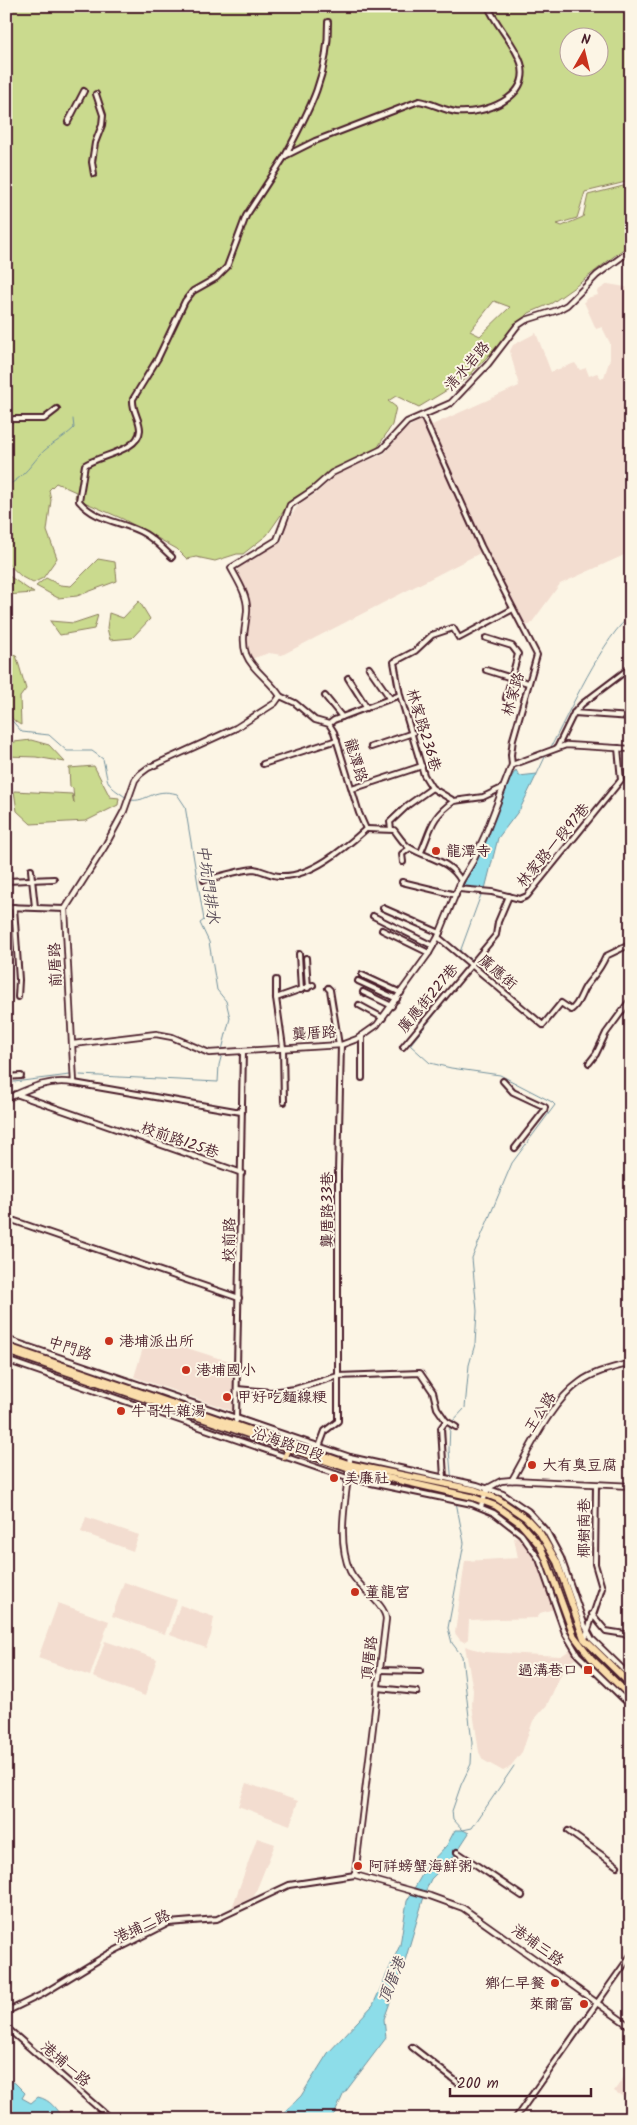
<svg xmlns="http://www.w3.org/2000/svg" width="637" height="2125" font-family="Kalam,'LXGW WenKai TC',sans-serif">
	<style>
		.built { fill: #f3ddd0 }
		.green { fill: #cada8e; stroke: #8a7c5c; fill-rule: evenodd }
		.water { fill: #8ddde9; stroke: #72919d }
		.lines { fill: none; stroke-linecap: round; stroke-linejoin: round }
		.stream { stroke: #72919d; stroke-width: 1 }
		.minor-casing { stroke: #4a1f2b; stroke-width: 8 }
		.tertiary-casing { stroke: #4a1f2b; stroke-width: 8 }
		.primary-casing { stroke: #4a1f2b; stroke-width: 9 }
		.minor { stroke: #fcf5e5; stroke-width: 4 }
		.tertiary { stroke: #fcf5e5; stroke-width: 4.5 }
		.primary { stroke: #faddab; stroke-width: 5.5 }
		.poi-dot { fill: #c8321e; stroke: #fcf5e5; stroke-width: 2 }
		.labels { text-anchor: middle; stroke-width: 4; stroke-linejoin: round; paint-order: stroke }
		.street-label { font-size: 15px; fill: #4a1f2b; stroke: #fcf5e5 }
		.poi-label { font-size: 15px; fill: #4a1f2b; stroke: #fcf5e5; text-anchor: start }
		.water-label { font-size: 16px; font-style: italic; fill: #5b4e5a; stroke: #fcf5e5 }
	</style>
	<rect width="100%" height="100%" fill="#fcf5e5"/>
	<filter id="ink" filterUnits="userSpaceOnUse"><feTurbulence type="fractalNoise" baseFrequency=".02" numOctaves="2"/><feDisplacementMap in="SourceGraphic" scale="10" xChannelSelector="R" yChannelSelector="G"/><feConvolveMatrix kernelMatrix="1 2 1 2 8 2 1 2 1" color-interpolation-filters="sRGB"/></filter>
	<g filter="url(#ink)">
		<!-- built -->
		<g class="built">
			<path d="M608,284L631,288V552L560,584L530,625H525L505,590L502,591L480,553L282,655L269,653L251,659L247,649L249,602L237,573L239,565L282,542L287,522L299,504L318,492L333,477L343,471L384,454L405,429L427,417L432,425L519,386L510,351L513,345L536,333L551,372L575,363L580,370L586,368L589,376L597,373L601,378L604,377L610,359V343L602,327L596,329L584,302L587,298L598,295L597,291Z"/>
			<path d="M147,1335L218,1358L237,1362L233,1411L134,1377Z"/>
			<path d="M86,1517L139,1535L133,1551L81,1532Z"/>
			<path d="M519,1536L534,1553L546,1580L554,1609L540,1613L537,1618L469,1620L468,1639L464,1642L460,1640L455,1633L465,1561L518,1558L514,1538Z"/>
			<path d="M124,1582L177,1600L165,1634L112,1616Z"/>
			<path d="M58,1603L109,1621L90,1676L38,1658Z"/>
			<path d="M180,1605L214,1617L211,1635L206,1648L170,1635Z"/>
			<path d="M105,1641L157,1659L145,1696L93,1677Z"/>
			<path d="M465,1646L484,1652L561,1656L570,1650L576,1658L564,1668L547,1705L533,1721L522,1752L509,1768L503,1771L483,1760L479,1752L472,1705L473,1690Z"/>
			<path d="M246,1783L298,1801L290,1825L238,1806Z"/>
			<path d="M257,1838L275,1844L254,1896L232,1908Z"/>
			<path d="M631,2067V2102L614,2091Z"/>
		</g>
		<!-- green -->
		<g class="green">
			<path d="M6,6H631L630,181L585,192L577,218L557,224L562,226L583,217L588,195L631,184V243L576,286L552,303L529,313L467,378L419,407L396,396L388,401L396,407L392,425L376,450L292,499L267,535L243,554H237L215,561L196,557L187,559L177,549L123,519L75,498L76,492L56,483L49,490L51,500L47,531L57,558L43,578L33,583L22,577L6,562ZM570,38H600V68H570ZM494,301L510,307L480,336L470,331Z"/>
			<path d="M98,559L115,562L117,581L77,596L58,598L36,586L46,578L60,585L71,586Z"/>
			<path d="M6,574L34,593L6,595Z"/>
			<path d="M139,601L150,619L132,638L110,640L107,628L109,613L123,618Z"/>
			<path d="M98,615L94,629L60,635L50,621L74,623Z"/>
			<path d="M16,655L26,689L20,697L21,725C6,718 6,704 6,690L10,691L7,657Z"/>
			<path d="M31,740L49,745L65,762L36,757L6,756V743Z"/>
			<path d="M94,766L110,797L119,798L118,805L86,821L31,824L17,811L14,791L72,794L74,803L73,788L70,787L69,768Z"/>
		</g>
		<!-- water -->
		<g class="water">
			<path d="M516,770L519,776L537,774L520,809L498,838L485,889L462,888L487,838L510,779Z"/>
			<path d="M455,1830H463L469,1833L454,1856L431,1879L426,1890L404,1964L384,2019L386,2038L343,2095L335,2113L329,2119H277L301,2096L328,2053L373,2005L400,1945L407,1901L427,1866L447,1845Z"/>
			<path d="M6,2078L15,2083L25,2093L22,2098L31,2103L38,2097C51,2100 56,2109 63,2119H6Z"/>
		</g>
		<g class="lines">
			<!-- stream -->
			<g class="stream">
				<path d="M6,486C20,480 29,468 39,456C48,445 63,439 74,428L73,419"/>
				<path d="M6,714L22,732L49,735L67,751H92L103,759C109,785 104,783 127,798"/>
				<path d="M551,747C566,718 606,631 631,616"/>
				<path d="M537,774L546,755"/>
				<path d="M130,800C147,803 153,787 177,794L185,806L204,920L200,923L209,942L217,990L226,1001L230,1018L222,1050"/>
				<path d="M474,965L476,963L460,952L482,892"/>
				<path d="M80,1075L218,1082L219,1065L222,1054"/>
				<path d="M6,1083L70,1075"/>
				<path d="M452,1422L465,1408L469,1365L475,1344L477,1311L472,1258L512,1163L555,1105L552,1102L500,1075L451,1068L430,1063L410,1045L472,968"/>
				<path d="M450,1425L449,1450L452,1484"/>
				<path d="M456,1502L464,1543L448,1628L452,1643L462,1656L472,1743L471,1764L461,1785L452,1811L453,1819L463,1830L472,1828L514,1766"/>
			</g>
			<!-- minor casing -->
			<g class="minor-casing">
				<g id="minor">
					<path d="M68,122L84,91"/>
					<path d="M285,156C309,111 329,75 328,22"/>
					<path d="M94,174L92,162L95,143L102,125L103,115L96,94"/>
					<path d="M423,416L481,546L537,655L513,739L511,755L512,765"/>
					<path d="M14,419H44L57,409"/>
					<path d="M172,557C163,549 155,540 145,534C123,521 96,522 79,501L85,465C100,455 139,451 140,430C140,419 132,411 133,399L158,358L185,301L193,291L216,278L227,267L246,216L285,156L315,141L419,101C432,103 443,110 456,112C483,115 532,98 521,63C514,42 496,26 488,6"/>
					<path d="M486,638L512,646L518,654L506,698"/>
					<path d="M369,668L390,698"/>
					<path d="M486,670L528,683"/>
					<path d="M348,678L367,708"/>
					<path d="M280,696L295,703L315,720L329,724L334,732L359,813L366,829"/>
					<path d="M325,696L342,717"/>
					<path d="M574,713L631,717"/>
					<path d="M329,724L334,720L400,695"/>
					<path d="M371,747L413,733"/>
					<path d="M557,748L574,713L582,704L631,667"/>
					<path d="M263,764L337,740"/>
					<path d="M502,788L483,797L454,801L432,788L424,775L400,695L394,662L415,651L432,635L453,628L459,638L513,609"/>
					<path d="M352,789L422,766"/>
					<path d="M366,829L394,830C399,836 403,844 410,848C429,859 450,860 461,881"/>
					<path d="M391,829L390,822L408,805L432,788"/>
					<path d="M421,852C432,828 430,818 454,801"/>
					<path d="M403,862L402,854L410,848"/>
					<path d="M31,870L35,907"/>
					<path d="M204,880C216,878 243,869 254,869C262,870 271,876 280,876C310,878 345,848 366,829"/>
					<path d="M6,881L54,879"/>
					<path d="M402,882L456,895"/>
					<path d="M459,889L492,892L520,899L527,896L621,780L618,748"/>
					<path d="M6,907L65,909"/>
					<path d="M14,907L19,980L18,997"/>
					<path d="M383,908L440,933"/>
					<path d="M373,916L433,946"/>
					<path d="M382,930L429,953"/>
					<path d="M438,937L543,1025L561,1003L571,1010C580,1003 580,995 586,986C595,974 600,970 606,956L631,944"/>
					<path d="M299,954L301,990"/>
					<path d="M306,958L308,988"/>
					<path d="M362,975L401,993"/>
					<path d="M276,980V998L283,1047L284,1102"/>
					<path d="M358,981L397,999"/>
					<path d="M328,988L330,990L339,1045"/>
					<path d="M363,992L392,1006"/>
					<path d="M276,998L313,985"/>
					<path d="M359,1005L383,1018"/>
					<path d="M403,1047L496,935L498,922L509,896"/>
					<path d="M589,1063L596,1054L606,1033L631,999"/>
					<path d="M6,1077L21,1076"/>
					<path d="M362,1078V1035"/>
					<path d="M503,1081L513,1092L545,1107L544,1111L515,1148"/>
					<path d="M74,1083L241,1112"/>
					<path d="M16,1094L242,1173"/>
					<path d="M6,1218L239,1298"/>
					<path d="M6,1339L350,1457L477,1485L503,1494L528,1511L547,1532L561,1558L585,1626L592,1639L631,1677"/>
					<path d="M6,1360L347,1478L472,1504L494,1513L521,1534L539,1559L565,1633L578,1655L631,1706"/>
					<path d="M237,1389L271,1392L295,1389L338,1376L420,1373L433,1392L437,1408L446,1421L441,1428L444,1478"/>
					<path d="M236,1421L243,1051"/>
					<path d="M446,1421L456,1427"/>
					<path d="M319,1447L325,1431L338,1421V1172L341,1045"/>
					<path d="M592,1614L606,1631L631,1635"/>
					<path d="M585,1639L602,1588L595,1564L596,1485"/>
					<path d="M380,1670L420,1671"/>
					<path d="M378,1688L417,1692"/>
					<path d="M568,1831L617,1866"/>
					<path d="M457,1852L522,1896"/>
					<path d="M6,2012L41,1995L110,1953L169,1923L217,1919L289,1885L355,1875"/>
					<path d="M6,2027L111,2119"/>
					<path d="M412,2047L457,2082"/>
					<path d="M515,2119L631,1955"/>
				</g>
			</g>
			<!-- tertiary casing -->
			<g class="tertiary-casing">
				<g id="tertiary">
					<path d="M73,1044L156,1034L172,1037L209,1053L341,1045L357,1039L377,1025L429,953L438,937L461,881L473,861L485,835L512,765L566,745L631,749"/>
					<path d="M6,1099C30,1088 47,1079 74,1083L65,909L105,846L124,811L135,780L140,774L148,768L236,728L275,703L280,696C271,681 252,670 246,654C241,639 246,626 247,611C248,596 238,581 231,568L277,540L290,505L314,489L332,473L382,449L407,422L451,403L488,364L517,326L526,320L558,310L567,305L597,275L631,250"/>
					<path d="M350,1457C348,1491 335,1538 350,1571C357,1587 385,1603 386,1619L355,1875L430,1896L463,1908L631,2027"/>
					<path d="M512,1480C530,1449 550,1403 580,1382C595,1371 613,1368 631,1363"/>
					<path d="M481,1506L488,1488L501,1481L512,1480L631,1486"/>
				</g>
			</g>
			<!-- primary casing -->
			<g class="primary-casing">
				<g id="primary">
					<path d="M6,1346L349,1464L475,1490L498,1499L526,1518L540,1533L557,1562L584,1639L631,1685"/>
					<path d="M6,1351L349,1469L472,1497L496,1506L520,1523L540,1546L546,1559L574,1636L591,1658L631,1697"/>
					<path d="M285,1457L289,1448"/>
				</g>
			</g>
			<!-- minor -->
			<use href="#minor" class="minor"/>
			<!-- tertiary -->
			<use href="#tertiary" class="tertiary"/>
			<!-- primary -->
			<use href="#primary" class="primary"/>
		</g>
	</g>
	<!-- markers -->
	<g class="poi-dot">
		<circle cx="436" cy="851" r="5"/>
		<circle cx="109" cy="1341" r="5"/>
		<circle cx="186" cy="1370" r="5"/>
		<circle cx="227" cy="1397" r="5"/>
		<circle cx="121" cy="1411" r="5"/>
		<circle cx="532" cy="1465" r="5"/>
		<circle cx="334" cy="1478" r="5"/>
		<circle cx="355" cy="1592" r="5"/>
		<rect x="583" y="1665" width="10" height="10" rx="2.5"/>
		<circle cx="358" cy="1866" r="5"/>
		<circle cx="555" cy="1983" r="5"/>
		<circle cx="584" cy="2004" r="5"/>
	</g>
	<g class="labels">
		<!-- street labels -->
		<g class="street-label">
			<text transform="translate(467 366) rotate(-49)" y="5">清水岩路</text>
			<text transform="translate(513 694) rotate(-74)" y="5">林家路</text>
			<text transform="translate(424 730) rotate(73)" y="5">林家路236巷</text>
			<text transform="translate(356 760) rotate(73)" y="5">龍潭路</text>
			<text transform="translate(553 845) rotate(-50)" y="5">林家路一段97巷</text>
			<text transform="translate(55 965) rotate(-92)" y="5">前厝路</text>
			<text transform="translate(498 972) rotate(40)" y="5">廣應街</text>
			<text transform="translate(428 998) rotate(-50)" y="5">廣應街227巷</text>
			<text transform="translate(314 1033) rotate(-4)" y="5">龔厝路</text>
			<text transform="translate(180 1140) rotate(19)" y="5">校前路125巷</text>
			<text transform="translate(327 1210) rotate(-90)" y="5">龔厝路33巷</text>
			<text transform="translate(229 1240) rotate(-89)" y="5">校前路</text>
			<text transform="translate(70 1348) rotate(19)" y="5">中門路</text>
			<text transform="translate(540 1412) rotate(-57)" y="5">王公路</text>
			<text transform="translate(288 1444) rotate(19)" y="5">沿海路四段</text>
			<text transform="translate(584 1528) rotate(-90)" y="5">椰樹南巷</text>
			<text transform="translate(369 1658) rotate(-83)" y="5">頂厝路</text>
			<text transform="translate(142 1926) rotate(-24)" y="5">港埔二路</text>
			<text transform="translate(538 1945) rotate(36)" y="5">港埔三路</text>
			<text transform="translate(66 2064) rotate(41)" y="5">港埔一路</text>
		</g>
		<!-- poi labels -->
		<g class="poi-label">
			<text x="446" y="856">龍潭寺</text>
			<text x="119" y="1346">港埔派出所</text>
			<text x="196" y="1375">港埔國小</text>
			<text x="237" y="1402">甲好吃麵線粳</text>
			<text x="131" y="1416">牛哥牛雜湯</text>
			<text x="542" y="1470">大有臭豆腐</text>
			<text x="344" y="1483">美廉社</text>
			<text x="365" y="1597">董龍宮</text>
			<text x="578" y="1675" text-anchor="end">過溝巷口</text>
			<text x="368" y="1871">阿祥螃蟹海鮮粥</text>
			<text x="545" y="1988" text-anchor="end">鄉仁早餐</text>
			<text x="574" y="2009" text-anchor="end">萊爾富</text>
		</g>
		<!-- water labels -->
		<g class="water-label">
			<text transform="translate(209 884) rotate(82)" y="6">中坑門排水</text>
			<text transform="translate(391 1980) rotate(-68)" y="6">頂厝港</text>
		</g>
	</g>
	<!-- margin -->
	<rect width="637" height="2125" fill="none" stroke="#fcf5e5" stroke-width="25"/>
	<rect x="12" y="12" width="612" height="2100" fill="none" stroke="#4a1f2b" stroke-width="2" filter="url(#ink)"/>
	<!-- north arrow -->
	<g transform="translate(584 52) rotate(8)"><circle r="24" fill="#fcf5e5" stroke="#b59f9b"/>
	<path d="M0-4L9 19L0 12L-9 19Z" fill="#c8321e"/>
	<text y="-8" font-size="14" font-weight="bold" text-anchor="middle" fill="#4a1f2b">N</text>
	</g>
	<!-- scale -->
	<path d="M450 2088v8h141v-8" fill="none" stroke="#4a1f2b" stroke-width="2.5"/>
	<text x="457" y="2088" font-size="15" fill="#4a1f2b" stroke="#fcf5e5" stroke-width="4" paint-order="stroke">200 m</text>
</svg>
